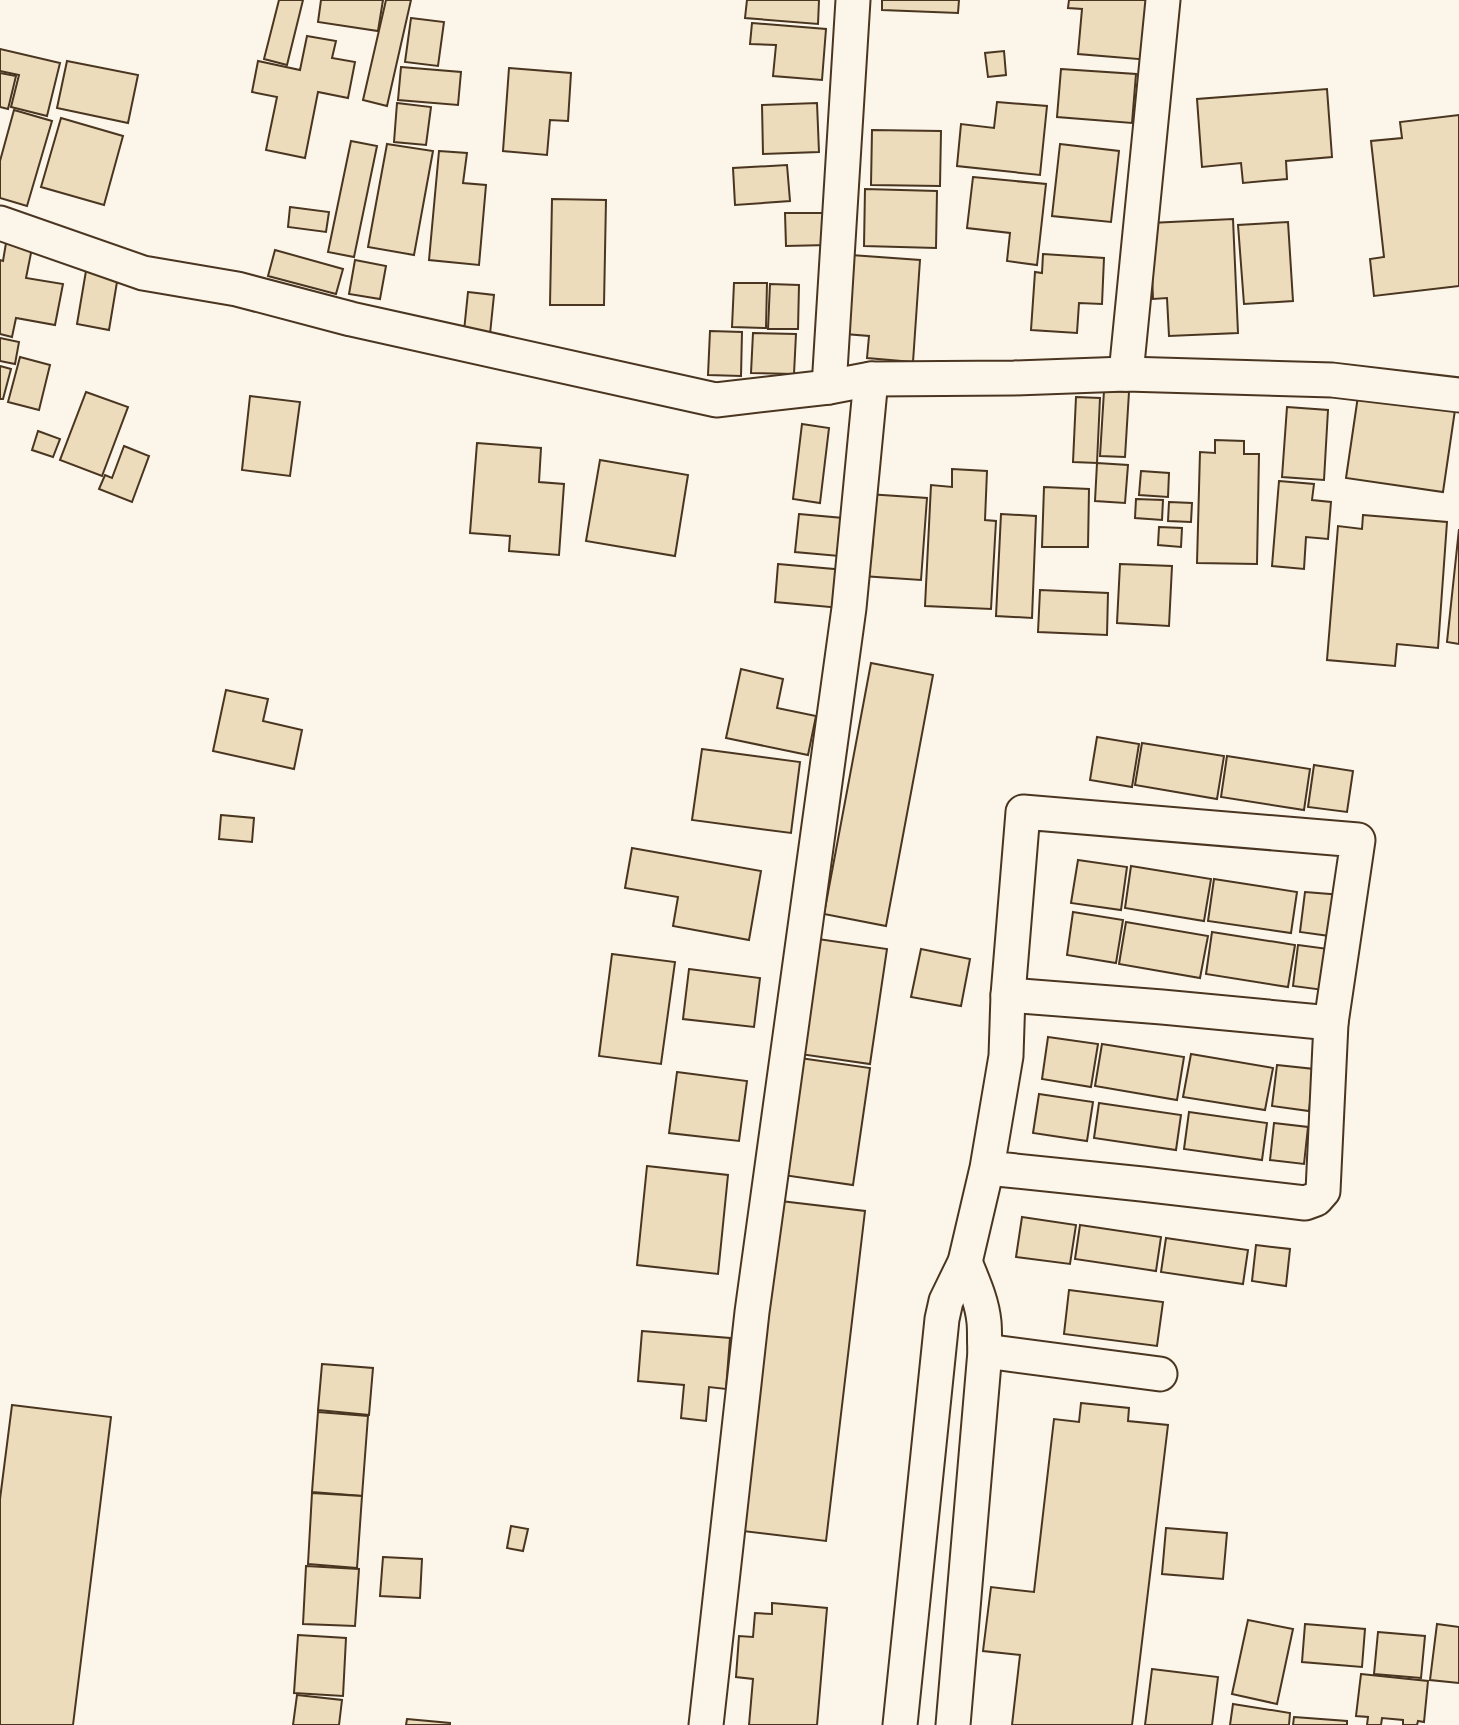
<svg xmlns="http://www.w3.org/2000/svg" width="1459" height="1725" font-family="Mulish,sans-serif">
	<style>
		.building { fill: #ecdcbc; stroke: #4a3520; stroke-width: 2 }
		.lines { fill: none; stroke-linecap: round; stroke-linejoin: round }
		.minor-casing { stroke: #4a3520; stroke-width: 37 }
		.minor { stroke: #fbf6e9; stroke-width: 33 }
	</style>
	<rect width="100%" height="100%" fill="#fbf6e9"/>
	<!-- building -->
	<g class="building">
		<path d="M279,0H303L287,65L264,59Z"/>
		<path d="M321,0H383L378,31L318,22Z"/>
		<path d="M386,0H411L387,106L363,100Z"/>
		<path d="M747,0H819L818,24L745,18Z"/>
		<path d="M882,0H959L958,13L882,10Z"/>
		<path d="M1069,0H1155L1150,60L1078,54L1082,9L1068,8Z"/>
		<path d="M411,18L444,22L438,66L405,62Z"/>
		<path d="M752,23L826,29L822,80L773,76L776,45L750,44Z"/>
		<path d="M307,36L336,41L332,58L355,62L348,98L318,92L305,158L266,150L277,97L252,92L258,61L300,70Z"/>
		<path d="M0,49L60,63L47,116L11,107L19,75L0,71Z"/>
		<path d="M1004,51L1006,75L988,77L985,53Z"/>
		<path d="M67,61L138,75L128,123L57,108Z"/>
		<path d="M401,67L461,72L458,105L398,100Z"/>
		<path d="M509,68L571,73L568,121L550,120L547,155L503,151Z"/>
		<path d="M1061,69L1136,74L1132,123L1057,117Z"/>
		<path d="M0,73L16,76L8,109L0,107Z"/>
		<path d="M1327,89L1332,157L1286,161L1287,179L1243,183L1241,163L1202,167L1197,99Z"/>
		<path d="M997,102L1047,106L1040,175L957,166L961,124L994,128Z"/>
		<path d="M397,103L431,107L426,145L394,142Z"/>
		<path d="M817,103L819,152L763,154L762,105Z"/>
		<path d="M14,110L52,121L27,206L0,198V161Z"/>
		<path d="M1459,115V286L1374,296L1370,259L1384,257L1371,141L1402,138L1400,122Z"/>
		<path d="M61,118L123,136L104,205L41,187Z"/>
		<path d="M872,130L941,131L940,186L871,185Z"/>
		<path d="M351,141L377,146L354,257L328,252Z"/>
		<path d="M387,144L433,151L414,255L368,247Z"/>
		<path d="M1060,144L1119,151L1111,222L1052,216Z"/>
		<path d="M439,151L467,153L463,183L486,185L479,265L429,260Z"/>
		<path d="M787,165L790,201L735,205L733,168Z"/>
		<path d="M973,177L1046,184L1037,265L1007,261L1010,233L967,228Z"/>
		<path d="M865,189L937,191L936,248L864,246Z"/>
		<path d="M552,199L606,200L604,305H550Z"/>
		<path d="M290,207L329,212L326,232L288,227Z"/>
		<path d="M785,213H828V245L786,246Z"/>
		<path d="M1233,219L1238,333L1169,336L1167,298L1153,299L1150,223Z"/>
		<path d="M1288,222L1293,301L1244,304L1238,225Z"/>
		<path d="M6,243L32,248L26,278L63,284L55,325L16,318L12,337L0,334V260L3,261Z"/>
		<path d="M275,250L343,269L336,294L268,276Z"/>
		<path d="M1043,254L1104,258L1102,304L1079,303L1077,333L1031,330L1035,272L1042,273Z"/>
		<path d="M851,255L920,260L913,362L867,358L869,336L845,334Z"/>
		<path d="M355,260L386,266L380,299L349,294Z"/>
		<path d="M87,265L119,270L109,330L77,324Z"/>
		<path d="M734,283H767L766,328L732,327Z"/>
		<path d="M770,284L799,285L798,329H768Z"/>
		<path d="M468,292L494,295L490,334L464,331Z"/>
		<path d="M710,331L742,332L741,376L708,375Z"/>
		<path d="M753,333L796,334L794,374L751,373Z"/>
		<path d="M0,338L19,342L15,364L0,361Z"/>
		<path d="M20,357L50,365L39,410L8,402Z"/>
		<path d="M0,366L11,369L3,399H0Z"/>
		<path d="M1104,391L1129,392L1125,457L1100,456Z"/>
		<path d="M86,392L128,407L102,476L60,460Z"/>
		<path d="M250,396L300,402L290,476L242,470Z"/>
		<path d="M1358,396L1455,410L1443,492L1346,478Z"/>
		<path d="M1076,397L1100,398L1097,463L1073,462Z"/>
		<path d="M1287,407L1328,410L1324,480L1282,477Z"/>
		<path d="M802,424L829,428L820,503L793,499Z"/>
		<path d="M38,431L60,439L53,457L32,450Z"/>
		<path d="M1215,440L1244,441V454H1259L1257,564L1197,563L1200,452L1215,453Z"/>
		<path d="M477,443L541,448L539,482L564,484L559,555L509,551L510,536L470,533Z"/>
		<path d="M124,446L149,456L132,502L99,489L105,475L112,478Z"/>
		<path d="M600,460L688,475L675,556L586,541Z"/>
		<path d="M1097,463L1128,465L1125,503L1095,501Z"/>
		<path d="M952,469L987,471L985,520L996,521L991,609L925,606L931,485L952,487Z"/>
		<path d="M1141,471L1169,473L1168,497L1139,495Z"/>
		<path d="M1279,481L1314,484L1312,500L1331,502L1328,539L1306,537L1304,569L1272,566Z"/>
		<path d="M1044,487L1089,489L1088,547H1042Z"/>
		<path d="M867,494L927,498L921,580L862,576L865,550L872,551L874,523L865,522Z"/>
		<path d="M1136,499L1163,500L1162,520L1135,518Z"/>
		<path d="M1169,502L1192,503L1191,522L1168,521Z"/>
		<path d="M799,514L843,518L839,556L795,552Z"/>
		<path d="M1001,514L1036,516L1032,618L996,616Z"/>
		<path d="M1363,515L1447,522L1438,648L1397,644L1395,666L1327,660L1338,526L1362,529Z"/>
		<path d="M1159,527L1182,528L1181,547L1158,545Z"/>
		<path d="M1459,529V644L1447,642Z"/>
		<path d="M778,564L845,570L841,608L775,602Z"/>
		<path d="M1120,564L1172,566L1169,626L1117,623Z"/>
		<path d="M1040,590L1108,593L1107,635L1038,632Z"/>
		<path d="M871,663L933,675L886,926L824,914Z"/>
		<path d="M741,669L783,679L777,708L816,716L808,755L726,738Z"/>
		<path d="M226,690L268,699L263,721L302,730L294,769L213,751Z"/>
		<path d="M1097,737L1139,744L1132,787L1090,780Z"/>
		<path d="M1142,743L1224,756L1217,799L1135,785Z"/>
		<path d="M702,749L800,762L791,833L692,820Z"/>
		<path d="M1227,756L1310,769L1304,810L1221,797Z"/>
		<path d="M1314,765L1353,771L1347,812L1308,807Z"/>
		<path d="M221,815L254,818L252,842L219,839Z"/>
		<path d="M632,848L761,871L749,940L673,926L678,897L625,888Z"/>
		<path d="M1078,860L1127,867L1121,910L1071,903Z"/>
		<path d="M1131,866L1211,879L1204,921L1125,908Z"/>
		<path d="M1214,879L1297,892L1291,933L1208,921Z"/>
		<path d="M1305,892L1342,895L1337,937L1300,932Z"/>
		<path d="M1073,912L1123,920L1116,963L1067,955Z"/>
		<path d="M1126,922L1208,936L1200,978L1119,964Z"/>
		<path d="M1212,932L1295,945L1288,987L1206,974Z"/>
		<path d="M818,939L887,949L870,1064L800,1054Z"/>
		<path d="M1298,945L1336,950L1331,991L1293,986Z"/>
		<path d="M921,949L970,959L961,1006L911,997Z"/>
		<path d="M612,954L675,962L661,1064L599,1056Z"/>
		<path d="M689,969L760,978L754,1027L683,1019Z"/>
		<path d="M1048,1037L1098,1044L1091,1087L1042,1079Z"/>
		<path d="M1102,1044L1184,1057L1177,1100L1095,1086Z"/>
		<path d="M1191,1054L1273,1068L1265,1110L1183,1097Z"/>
		<path d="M800,1058L870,1068L853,1185L783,1175Z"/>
		<path d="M1277,1065L1314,1069L1309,1111L1272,1106Z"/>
		<path d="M677,1072L747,1081L739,1141L669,1133Z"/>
		<path d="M1039,1094L1093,1102L1087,1141L1033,1133Z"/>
		<path d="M1099,1103L1181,1115L1176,1150L1094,1138Z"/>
		<path d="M1189,1112L1267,1123L1262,1160L1184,1149Z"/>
		<path d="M1274,1123L1308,1127L1304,1164L1270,1160Z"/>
		<path d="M647,1166L728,1175L718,1274L637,1265Z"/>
		<path d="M772,1200L865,1211L826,1541L734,1530Z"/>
		<path d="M1022,1217L1076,1225L1070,1264L1016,1257Z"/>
		<path d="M1080,1225L1161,1237L1156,1271L1075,1259Z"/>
		<path d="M1166,1238L1248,1250L1243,1284L1161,1272Z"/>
		<path d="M1256,1245L1290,1249L1286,1286L1252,1281Z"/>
		<path d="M1069,1290L1163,1302L1157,1346L1064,1334Z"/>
		<path d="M642,1331L730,1338L726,1389L709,1387L706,1421L681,1418L684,1385L638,1381Z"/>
		<path d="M322,1364L373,1368L369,1415L318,1410Z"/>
		<path d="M1081,1403L1129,1408L1128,1421L1168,1425L1132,1725H1012L1020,1655L983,1651L991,1587L1034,1592L1054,1419L1079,1422Z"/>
		<path d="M12,1405L111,1417L73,1725H0V1499Z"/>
		<path d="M318,1412L368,1416L362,1496L312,1492Z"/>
		<path d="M312,1493L362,1496L357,1568L308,1564Z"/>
		<path d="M511,1526L528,1529L523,1551L507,1548Z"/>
		<path d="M1166,1528L1227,1533L1223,1579L1162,1574Z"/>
		<path d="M383,1557L422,1559L420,1598L380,1596Z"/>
		<path d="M306,1566L359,1569L355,1626L303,1624Z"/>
		<path d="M772,1603L827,1608L817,1725H749L753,1679L736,1677L739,1636L753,1637L755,1613L772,1614Z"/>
		<path d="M1248,1620L1293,1629L1277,1704L1232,1694Z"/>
		<path d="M1305,1624L1365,1629L1362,1667L1302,1662Z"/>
		<path d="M1437,1624L1459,1627V1683L1430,1680Z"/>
		<path d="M1378,1632L1425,1636L1421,1678L1374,1674Z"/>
		<path d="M298,1635L346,1638L343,1696L294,1693Z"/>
		<path d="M1152,1669L1218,1677L1212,1725H1145Z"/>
		<path d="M1361,1674L1428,1681L1424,1722L1418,1721L1417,1725H1403V1720L1382,1718L1381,1725H1367L1368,1717L1356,1716Z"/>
		<path d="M297,1695L342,1700L339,1725H293Z"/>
		<path d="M1233,1704L1290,1713L1289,1725H1230Z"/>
		<path d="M1294,1717L1347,1721V1725H1293Z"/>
		<path d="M407,1719L450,1723V1725H406Z"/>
	</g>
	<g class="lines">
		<!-- minor casing -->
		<g class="minor-casing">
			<g id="minor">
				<path d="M0,223L143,273L237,289L351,319L716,400L829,387L871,379L1014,378L1126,374L1332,380L1459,395"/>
				<path d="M1126,374L1163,0"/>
				<path d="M829,387L853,0"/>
				<path d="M1008,995L1162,1007L1331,1023"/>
				<path d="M985,1351L1160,1374"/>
				<path d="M706,1725L752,1312L849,608L871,379"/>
				<path d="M900,1725L942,1319L946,1301L965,1262L987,1168L1006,1056L1008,995L1023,812L1358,840L1331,1023L1323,1191L1316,1199L1305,1203L1142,1184L987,1168"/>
				<path d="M953,1725L985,1351C984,1342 985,1332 984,1322C982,1301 973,1282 965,1262"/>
			</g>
		</g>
		<!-- minor -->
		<use href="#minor" class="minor"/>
	</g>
</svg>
